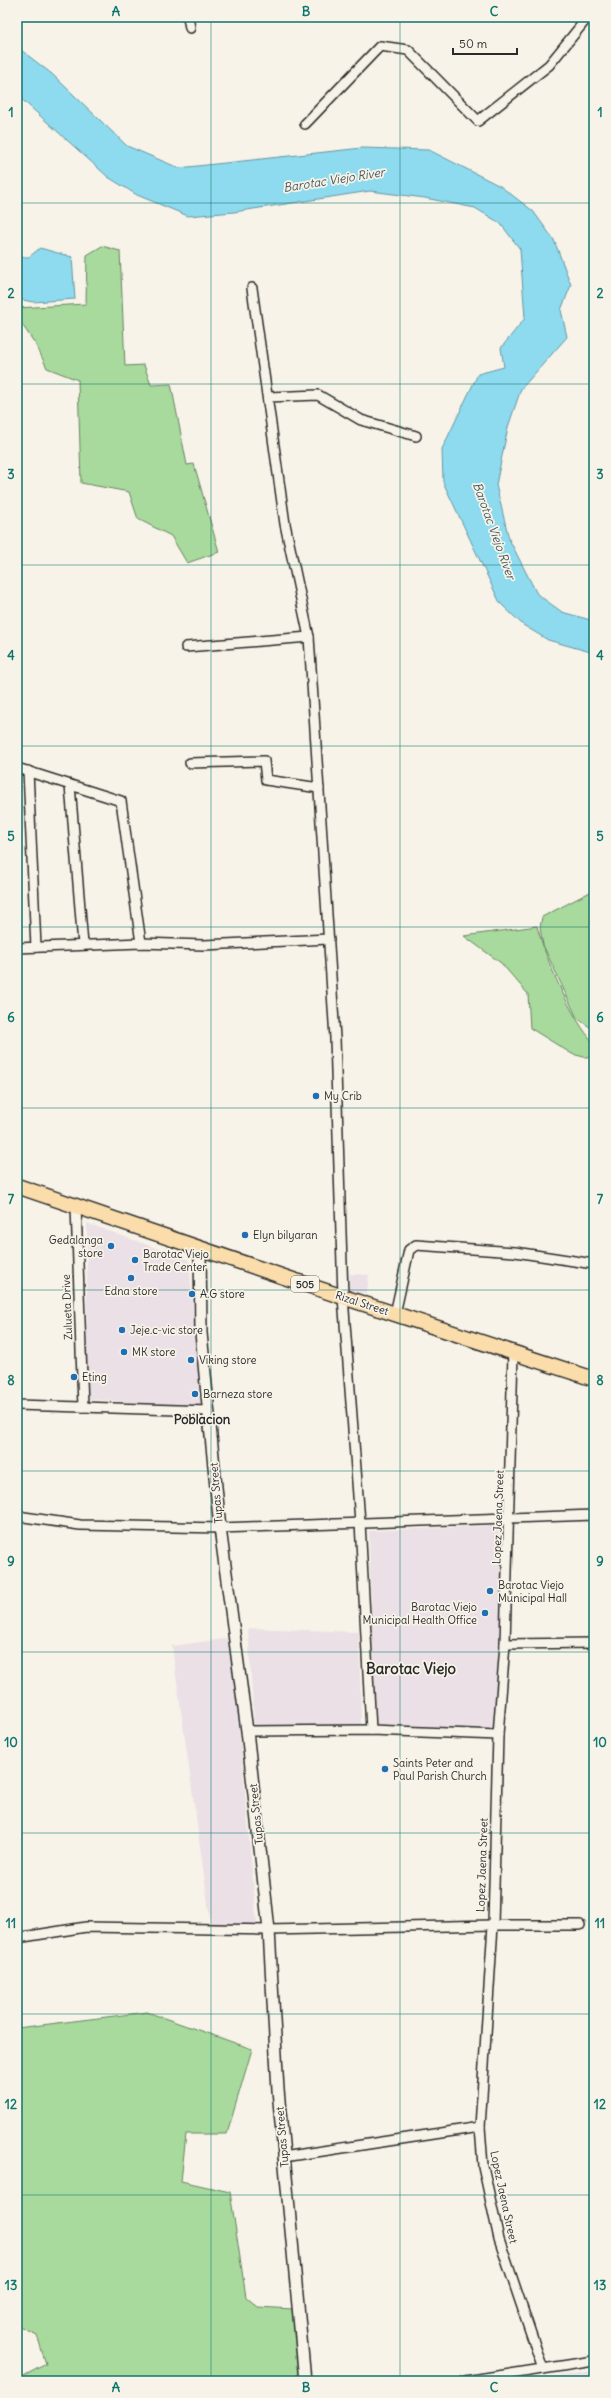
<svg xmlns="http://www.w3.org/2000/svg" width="611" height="2398" font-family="Delius,sans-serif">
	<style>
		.built { fill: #ebe0e6 }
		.green { fill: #a7da9c; stroke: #698264 }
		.water { fill: #8edbef; stroke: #6695a1 }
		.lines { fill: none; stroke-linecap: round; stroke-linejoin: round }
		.minor-casing { stroke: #2b2b2b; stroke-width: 12 }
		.tertiary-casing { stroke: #2b2b2b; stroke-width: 14 }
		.primary-casing { stroke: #2b2b2b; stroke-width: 17 }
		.minor { stroke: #f7f3e8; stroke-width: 9 }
		.tertiary { stroke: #f7f3e8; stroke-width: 11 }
		.primary { stroke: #faddab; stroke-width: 14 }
		.grid { fill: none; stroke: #0f766e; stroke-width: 1; stroke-opacity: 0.55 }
		.poi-dot { fill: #1f6fb2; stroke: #f7f3e8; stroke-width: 1.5 }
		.labels { text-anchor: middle; stroke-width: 3.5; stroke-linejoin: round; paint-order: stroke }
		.shield { fill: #f7f3e8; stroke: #686764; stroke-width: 1 }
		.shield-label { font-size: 10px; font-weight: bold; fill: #2b2b2b }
		.poi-label { font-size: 11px; fill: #2b2b2b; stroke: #f7f3e8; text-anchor: start }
		.street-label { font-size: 11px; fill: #2b2b2b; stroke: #f7f3e8 }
		.water-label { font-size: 12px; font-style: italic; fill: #44575c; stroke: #f7f3e8 }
		.quarter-label { font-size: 13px; font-weight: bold; fill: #2b2b2b; stroke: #f7f3e8 }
		.district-label { font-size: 15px; font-weight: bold; fill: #2b2b2b; stroke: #f7f3e8 }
		.neatline { fill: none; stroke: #0f766e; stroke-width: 1.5 }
		.grid-label { font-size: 13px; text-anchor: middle; font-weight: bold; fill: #0f766e }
	</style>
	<rect width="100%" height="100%" fill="#f7f3e8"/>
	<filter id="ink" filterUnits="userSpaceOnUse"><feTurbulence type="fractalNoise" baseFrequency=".025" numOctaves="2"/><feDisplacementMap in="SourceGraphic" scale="8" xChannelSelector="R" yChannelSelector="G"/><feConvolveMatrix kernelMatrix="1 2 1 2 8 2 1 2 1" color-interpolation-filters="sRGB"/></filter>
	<g filter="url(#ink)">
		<!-- built -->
		<g class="built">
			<path d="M87,1223L189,1260L201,1407L87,1399Z"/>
			<path d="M350,1274L369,1275L367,1293L348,1292Z"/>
			<path d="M504,1525L495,1732L374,1725L369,1531Z"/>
			<path d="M248,1628L359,1632L361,1725H254Z"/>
			<path d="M231,1638L257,1925H211L172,1646Z"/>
			<path d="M594,2371V2381H523Z"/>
		</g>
		<!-- green -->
		<g class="green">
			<path d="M102,246L120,251L125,366L144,365L151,385L171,384L187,465L194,464L219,552L187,563L171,536L138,519L129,492L81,483L78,380L47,368L36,345L17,317V308L86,304L87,255Z"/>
			<path d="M594,890V1030L577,1018L543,945L540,928L542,917Z"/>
			<path d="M537,926C545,958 572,1020 594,1043V1053L588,1058L572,1054L530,1028L528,994L501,963L464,936Z"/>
			<path d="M147,2012L252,2049L227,2134H186L181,2181L230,2192L246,2297L258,2307L293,2309L301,2381H18V2379L46,2364L37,2335L20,2327L17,2328V2028Z"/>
		</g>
		<!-- water -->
		<g class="water">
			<path d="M17,47L52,74L127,146L179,168L362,148L429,150L500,186L533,211L554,240L571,285L561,310L567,337L521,389L508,427L496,485L509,539L537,594L562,612L594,621V653L548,640L523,625L500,603L443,482L442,449L478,374L504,367L501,348L525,318L520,249L500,223L475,208L425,198L370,191L234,212L188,216L137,195L108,177L17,95Z"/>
			<path d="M40,248L72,257L75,299L33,302L17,299V257H29Z"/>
		</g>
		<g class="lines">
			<!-- minor casing -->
			<g class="minor-casing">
				<g id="minor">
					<path d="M188,17L190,28"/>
					<path d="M305,124L380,46L408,50L478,121L549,65L588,17"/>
					<path d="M252,288L285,524L309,637L335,1038L343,1297L360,1522L371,1730"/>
					<path d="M268,397L318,395L361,420L416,436"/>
					<path d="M186,647L309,637"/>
					<path d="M190,763L264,761L266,780L319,788"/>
					<path d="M17,768L121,801L141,943"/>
					<path d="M28,771L36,947"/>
					<path d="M70,785L83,945"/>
					<path d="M17,948L141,943L204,945L329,939"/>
					<path d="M76,1206L83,1407"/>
					<path d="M395,1314L409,1250L416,1245L515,1252L594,1264"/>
					<path d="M513,1353L505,1644L498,1735L493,1925L480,2127L483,2166L499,2239L543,2369"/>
					<path d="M17,1405L209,1411"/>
					<path d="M17,1516L80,1525L220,1528L594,1515"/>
					<path d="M505,1644L594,1643"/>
					<path d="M247,1731L371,1730L498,1735"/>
					<path d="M17,1938L86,1927L269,1930L493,1925H580"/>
					<path d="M283,2157L480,2127"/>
					<path d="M465,2381L594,2361"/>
				</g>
			</g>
			<!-- tertiary casing -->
			<g class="tertiary-casing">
				<path id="tertiary" d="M200,1248L201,1333L220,1528L247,1731L269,1930L278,2090L305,2381"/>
			</g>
			<!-- primary casing -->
			<g class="primary-casing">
				<path id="primary" d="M17,1186L343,1297L594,1379"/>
			</g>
			<!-- minor -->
			<use href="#minor" class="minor"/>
			<!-- tertiary -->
			<use href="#tertiary" class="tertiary"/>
			<!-- primary -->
			<use href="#primary" class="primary"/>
		</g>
	</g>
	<!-- grid -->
	<path class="grid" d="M211,17V2381M400,17V2381M17,203H594M17,384H594M17,565H594M17,746H594M17,927H594M17,1108H594M17,1290H594M17,1471H594M17,1652H594M17,1833H594M17,2014H594M17,2195H594"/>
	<!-- markers -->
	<g class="poi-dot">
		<circle cx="316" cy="1096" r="4"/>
		<circle cx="245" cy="1235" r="4"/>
		<circle cx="111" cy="1246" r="4"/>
		<circle cx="135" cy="1260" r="4"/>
		<circle cx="131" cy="1278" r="4"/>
		<circle cx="192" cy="1294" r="4"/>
		<circle cx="122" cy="1330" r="4"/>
		<circle cx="124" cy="1352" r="4"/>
		<circle cx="191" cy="1360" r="4"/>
		<circle cx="74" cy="1377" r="4"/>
		<circle cx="195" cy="1394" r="4"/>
		<circle cx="490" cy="1591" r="4"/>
		<circle cx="485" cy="1613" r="4"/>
		<circle cx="385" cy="1769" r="4"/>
	</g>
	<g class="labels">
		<!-- shield labels -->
		<rect class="shield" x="291" y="1276" width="28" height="16" rx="3"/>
		<g class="shield-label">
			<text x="305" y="1288">505</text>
		</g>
		<!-- poi labels -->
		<g class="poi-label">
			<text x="324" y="1100">My Crib</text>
			<text x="253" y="1239">Elyn bilyaran</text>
			<text x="103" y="1244" text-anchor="end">Gedalanga<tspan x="103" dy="13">store</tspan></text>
			<text x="143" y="1258">Barotac Viejo<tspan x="143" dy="13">Trade Center</tspan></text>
			<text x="131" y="1295" text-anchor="middle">Edna store</text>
			<text x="200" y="1298">A.G store</text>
			<text x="130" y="1334">Jeje.c-vic store</text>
			<text x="132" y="1356">MK store</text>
			<text x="199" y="1364">Viking store</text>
			<text x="82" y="1381">Eting</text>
			<text x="203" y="1398">Barneza store</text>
			<text x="498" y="1589">Barotac Viejo<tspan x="498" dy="13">Municipal Hall</tspan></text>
			<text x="477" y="1611" text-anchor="end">Barotac Viejo<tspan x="477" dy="13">Municipal Health Office</tspan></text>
			<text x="393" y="1767">Saints Peter and<tspan x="393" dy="13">Paul Parish Church</tspan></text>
		</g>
		<!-- street labels -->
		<g class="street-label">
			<text transform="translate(362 1303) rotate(18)" y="4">Rizal Street</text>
			<text transform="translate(67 1307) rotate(-92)" y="4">Zulueta Drive</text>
			<text transform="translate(216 1493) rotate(-95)" y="4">Tupas Street</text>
			<text transform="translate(498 1517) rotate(-88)" y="4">Lopez Jaena Street</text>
			<text transform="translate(256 1814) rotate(-96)" y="4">Tupas Street</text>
			<text transform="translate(482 1865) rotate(-88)" y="4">Lopez Jaena Street</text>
			<text transform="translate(282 2137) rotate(-95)" y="4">Tupas Street</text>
			<text transform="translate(504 2197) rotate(78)" y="4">Lopez Jaena Street</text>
		</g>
		<!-- water labels -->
		<g class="water-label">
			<text transform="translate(334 180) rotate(-9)" y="4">Barotac Viejo River</text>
			<text transform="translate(494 531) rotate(70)" y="4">Barotac Viejo River</text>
		</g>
		<!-- quarter labels -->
		<g class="quarter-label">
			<text x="202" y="1424">Poblacion</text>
		</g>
		<!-- district labels -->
		<g class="district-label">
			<text x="411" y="1674">Barotac Viejo</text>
		</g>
	</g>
	<!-- margin -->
	<rect width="611" height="2398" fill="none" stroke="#f7f3e8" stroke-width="44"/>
	<!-- scale -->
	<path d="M453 48v6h64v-6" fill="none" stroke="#2b2b2b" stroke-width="2"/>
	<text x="459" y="48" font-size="12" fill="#2b2b2b" stroke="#f7f3e8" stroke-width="3" paint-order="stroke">50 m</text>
	<rect x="22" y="22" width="567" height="2354" class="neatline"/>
	<g class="grid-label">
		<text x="116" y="16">A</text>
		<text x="306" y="16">B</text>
		<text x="494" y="16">C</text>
		<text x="11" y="117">1</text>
		<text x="600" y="117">1</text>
		<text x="11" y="298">2</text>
		<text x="600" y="298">2</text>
		<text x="11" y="479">3</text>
		<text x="600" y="479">3</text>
		<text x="11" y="660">4</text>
		<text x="600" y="660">4</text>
		<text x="11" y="841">5</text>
		<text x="600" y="841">5</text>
		<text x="11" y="1022">6</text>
		<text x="600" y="1022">6</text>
		<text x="11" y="1204">7</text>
		<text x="600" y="1204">7</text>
		<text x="11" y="1385">8</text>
		<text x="600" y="1385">8</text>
		<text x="11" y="1566">9</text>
		<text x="600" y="1566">9</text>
		<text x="11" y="1747">10</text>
		<text x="600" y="1747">10</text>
		<text x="11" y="1928">11</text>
		<text x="600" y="1928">11</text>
		<text x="11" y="2109">12</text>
		<text x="600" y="2109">12</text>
		<text x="11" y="2290">13</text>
		<text x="600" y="2290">13</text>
		<text x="116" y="2392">A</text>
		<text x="306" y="2392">B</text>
		<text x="494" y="2392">C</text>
	</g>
</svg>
